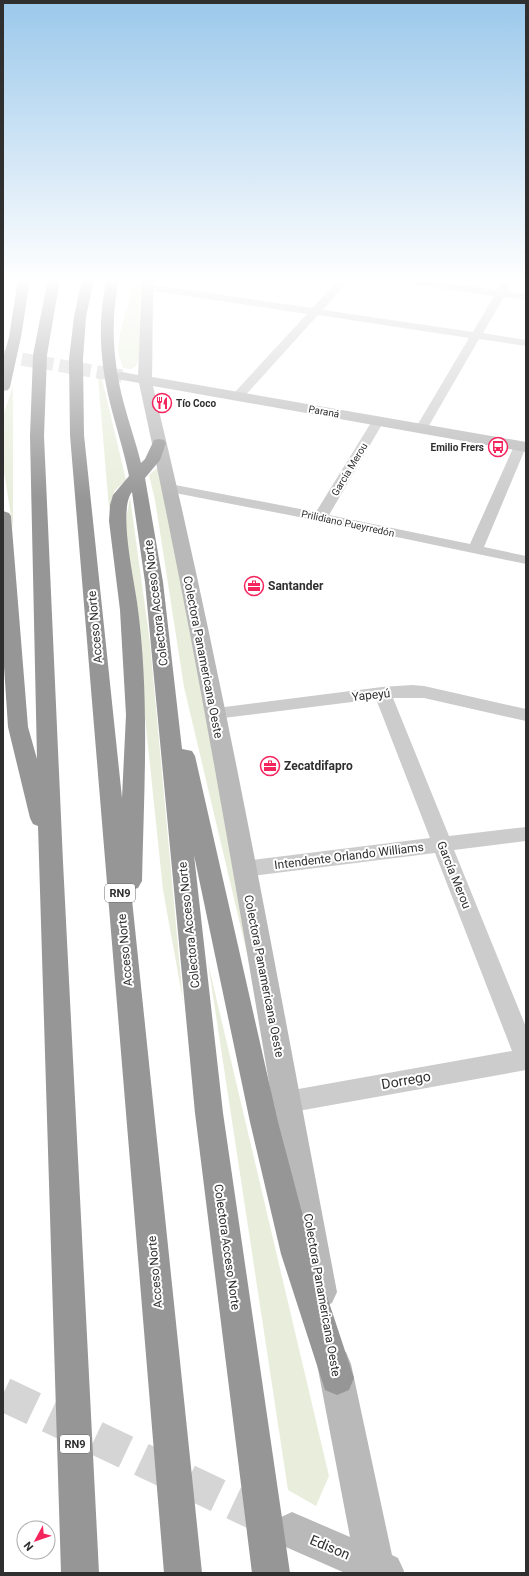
<svg xmlns="http://www.w3.org/2000/svg" width="529" height="1576" font-family="Roboto,sans-serif">
	<style>
		.green { fill: #e9eedc }
		.lines { fill: none; stroke-linecap: round; stroke-linejoin: round }
		.secondary-tunnel-far1 { stroke: #d5d5d5; stroke-width: 13; stroke-dasharray: 13 6; stroke-linecap: butt }
		.secondary-tunnel { stroke: #d5d5d5; stroke-width: 34; stroke-dasharray: 34 17; stroke-linecap: butt }
		.street { fill: #ccc; fill-rule: evenodd }
		.secondary { fill: #b9b9b9; fill-rule: evenodd }
		.highway { fill: #969696; fill-rule: evenodd }
		.labels { text-anchor: middle; stroke-width: 4; stroke-linejoin: round; paint-order: stroke }
		.far-poi-label { font-size: 10px; font-weight: bold; fill: #2f2f2f; stroke: #fff; text-anchor: start }
		.far-street-label { font-size: 10px; fill: #2f2f2f; stroke: #fff }
		.shield { fill: #fff; stroke: #6d6d6d; stroke-width: 1 }
		.shield-label { font-size: 11px; font-weight: bold; fill: #2f2f2f }
		.poi-label { font-size: 12px; font-weight: bold; fill: #2f2f2f; stroke: #fff; text-anchor: start }
		.street-label { font-size: 12px; fill: #2f2f2f; stroke: #fff }
		.near-street-label { font-size: 14px; fill: #2f2f2f; stroke: #fff }
	</style>
	<rect width="100%" height="100%" fill="#fff"/>
	<!-- green -->
	<g class="green">
		<path d="M135,279H143L139,304L141,359L138,360L136,366L131,369L123,368L118,352L120,333Z"/>
		<path d="M98,378L102,379L126,480L115,490L109,508Z"/>
		<path d="M13,386V529L3,465V416Z"/>
		<path d="M161,465L274,1068L184,687L155,500L149,475Z"/>
		<path d="M130,497L150,643L183,1001L163,890L125,526Z"/>
		<path d="M208,963L329,1476L316,1506L288,1490Z"/>
	</g>
	<g class="lines">
		<!-- secondary-tunnel-far1 -->
		<path class="secondary-tunnel-far1" d="M3,356L122,376"/>
		<!-- secondary-tunnel -->
		<path class="secondary-tunnel" d="M3,1394L272,1521"/>
		<!-- street -->
		<g class="street">
			<path d="M340,279H350L323,310L473,332L494,296L398,282L393,279H419L497,290L504,279H514L507,291L526,294V300L504,297L483,333L526,340V346L479,339L427,429L425,432H417L415,429L469,338L318,315L242,399H234L232,396L234,393L307,314L147,290L142,287L147,284L312,308Z"/>
			<path d="M378,417L382,418L384,421L329,515L470,544L514,446L515,443H525L526,447L484,547L526,556V564L320,521L170,492L165,491L163,488L165,485L170,484L316,512L372,421L374,418Z"/>
			<path d="M412,685L424,686L526,709V721L424,698H393L449,836L526,827V841L454,850L526,1027V1070L287,1113L278,1110L275,1102L278,1094L287,1091L512,1051L435,853L244,877L237,875L234,869L237,863L244,861L430,838L376,699L215,719L209,717L206,713L209,709L382,687Z"/>
		</g>
		<!-- secondary -->
		<g class="secondary">
			<path d="M142,279H154C152,312 153,344 152,377L526,442V452L153,386C226,685 279,989 337,1292L332,1303L321,1308L310,1303L305,1292C252,989 205,684 139,383L117,379L115,376L117,373L122,372L138,375C140,343 140,311 142,279Z"/>
			<path d="M334,1347L346,1352L351,1364L392,1555L398,1558L404,1571L403,1573H345L279,1544L273,1531L279,1518L292,1512L350,1537L317,1364L322,1352Z"/>
		</g>
		<!-- highway -->
		<g class="highway">
			<path d="M18,279H30L21,337L10,387L8,390L3,391V359L9,337Z"/>
			<path d="M48,279H60L47,355L44,436L63,862L99,1573H61L38,826L33,824L30,818L8,727L3,651V511L9,513L11,516L28,727L37,759L30,436L33,355Z"/>
			<path d="M82,279H94L86,317L83,359L84,435L122,798L126,715L120,610L109,521L110,505L113,495L129,476C124,451 116,427 110,403C100,362 97,320 107,279H119C110,321 113,363 124,404C129,423 136,443 141,463L145,459L154,440L159,439L164,440L166,443L160,460L145,478L163,582L182,749L192,751L195,756L278,1122L313,1254L354,1378L349,1390L337,1395L325,1390L281,1254L250,1122L194,855L223,1113L290,1573H252L195,1113L145,582L132,492C118,509 134,579 137,602C150,695 144,788 142,881L138,888L131,890L202,1573H164L70,435L69,359L74,317Z"/>
		</g>
	</g>
	<!-- sky -->
	<linearGradient id="sky" x2="0" y2="1"><stop stop-color="#9bc8eb"/><stop offset="0.56" stop-color="#fff"/><stop offset="1" stop-color="#fff" stop-opacity="0"/></linearGradient>
	<rect width="529" height="500" fill="url(#sky)"/>
	<!-- icons -->
	<defs>
		<g id="restaurant-ring" transform="scale(1)"><circle r="9.5" fill="#fff" stroke="#f4245d" stroke-width="1.5"/><path d="M-5-6h1v4h1v-4h1v4h1v-4h1v5L-1.5 .5V6h-2V.5L-5-1ZM5-6V6H3V1.5H1.5Q1.5-4 5-6Z" fill="#f4245d"/></g>
		<g id="bus-ring" transform="scale(1)"><circle r="9.5" fill="#fff" stroke="#f4245d" stroke-width="1.5"/><path d="M-5-6H5V4H4V6H2V4H-2V6H-4V4H-5ZM-3.5-4V0h7V-4ZM-3.5 1.2v1.5H-2V1.2ZM2 1.2v1.5H3.5V1.2Z" fill="#f4245d"/></g>
		<g id="office-ring" transform="scale(1)"><circle r="9.5" fill="#fff" stroke="#f4245d" stroke-width="1.5"/><path d="M-6-3h4V-5.5h4V-3h4V5H-6ZM-1-4.5V-3h2v-1.5ZM-6 0V1H6V0Z" fill="#f4245d"/></g>
	</defs>
	<g fill-rule="evenodd">
		<use href="#restaurant-ring" x="162" y="403"/>
		<use href="#bus-ring" x="498" y="447"/>
		<use href="#office-ring" x="254" y="586"/>
		<use href="#office-ring" x="270" y="766"/>
	</g>
	<g class="labels">
		<!-- far-poi labels -->
		<g class="far-poi-label">
			<text x="176" y="407">Tío Coco</text>
			<text x="484" y="451" text-anchor="end">Emilio Frers</text>
		</g>
		<!-- far-street labels -->
		<g class="far-street-label">
			<text transform="translate(324 411) rotate(10)" y="4">Paraná</text>
			<text transform="translate(349 469) rotate(-59)" y="4">García Merou</text>
			<text transform="translate(348 523) rotate(12)" y="4">Prilidiano Pueyrredón</text>
		</g>
		<!-- shield labels -->
		<g class="shield">
			<rect x="105" y="884" width="30" height="18" rx="3"/>
			<rect x="60" y="1435" width="30" height="18" rx="3"/>
		</g>
		<g class="shield-label">
			<text x="120" y="897">RN9</text>
			<text x="75" y="1448">RN9</text>
		</g>
		<!-- poi labels -->
		<g class="poi-label">
			<text x="268" y="590">Santander</text>
			<text x="284" y="770">Zecatdifapro</text>
		</g>
		<!-- street labels -->
		<g class="street-label">
			<text transform="translate(156 603) rotate(-97)" y="4">Colectora Acceso Norte</text>
			<text transform="translate(95 627) rotate(-95)" y="4">Acceso Norte</text>
			<text transform="translate(203 657) rotate(79)" y="4">Colectora Panamericana Oeste</text>
			<text transform="translate(371 695) rotate(-6)" y="4">Yapeyú</text>
			<text transform="translate(349 856) rotate(-7)" y="4">Intendente Orlando Williams</text>
			<text transform="translate(454 875) rotate(68)" y="4">García Merou</text>
			<text transform="translate(189 925) rotate(-96)" y="4">Colectora Acceso Norte</text>
			<text transform="translate(125 950) rotate(-95)" y="4">Acceso Norte</text>
			<text transform="translate(264 976) rotate(79)" y="4">Colectora Panamericana Oeste</text>
			<text transform="translate(227 1247) rotate(82)" y="4">Colectora Acceso Norte</text>
			<text transform="translate(155 1272) rotate(-95)" y="4">Acceso Norte</text>
			<text transform="translate(322 1295) rotate(80)" y="4">Colectora Panamericana Oeste</text>
		</g>
		<!-- near-street labels -->
		<g class="near-street-label">
			<text transform="translate(406 1080) rotate(-10)" y="5">Dorrego</text>
			<text transform="translate(330 1547) rotate(23)" y="5">Edison</text>
		</g>
	</g>
	<!-- border -->
	<rect width="529" height="1576" fill="none" stroke="#2f2f2f" stroke-width="8"/>
	<!-- north arrow -->
	<g transform="translate(36 1540) rotate(230)"><circle r="19" fill="#ffffff" stroke="#acacac"/>
	<path d="M0-3L7 15L0 10L-7 15Z" fill="#f4245d"/>
	<text y="-6" font-size="11" font-weight="bold" text-anchor="middle" fill="#2f2f2f">N</text>
	</g>
</svg>
